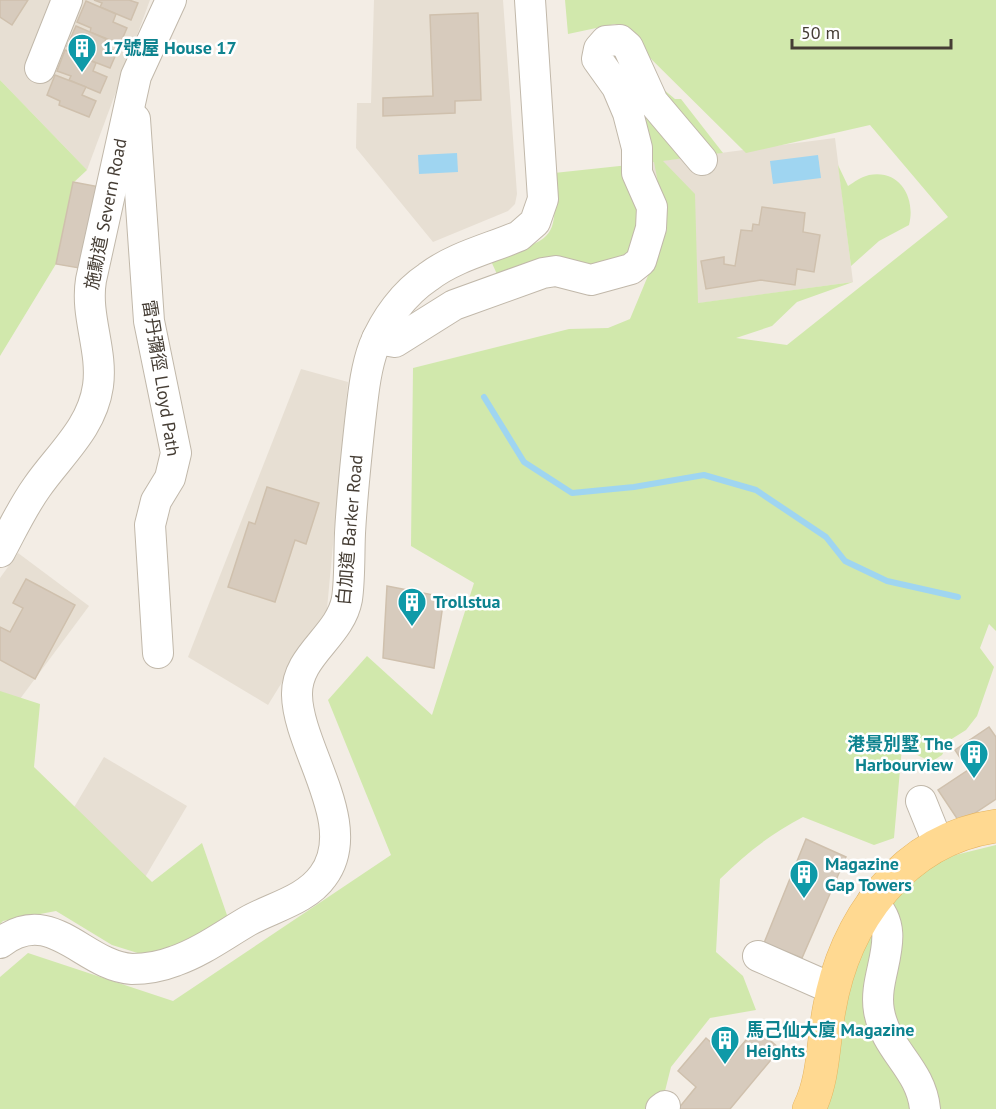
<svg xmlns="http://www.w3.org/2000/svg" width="996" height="1109" font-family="'PT Sans','Noto Sans TC',sans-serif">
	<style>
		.residential { fill: #e7dfd3 }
		.green { fill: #d1e8ac }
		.water { fill: #9fd5f1 }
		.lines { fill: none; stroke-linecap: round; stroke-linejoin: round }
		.stream { stroke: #9fd5f1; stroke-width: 6 }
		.building { fill: #d7cbbd; stroke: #cfc0ad; stroke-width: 1.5 }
		.minor-casing { stroke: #c1b8aa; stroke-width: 32 }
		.major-casing { stroke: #e5b460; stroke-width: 34 }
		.minor { stroke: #fff; stroke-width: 30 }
		.major { stroke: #ffd991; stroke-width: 33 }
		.labels { text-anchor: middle; stroke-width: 5; stroke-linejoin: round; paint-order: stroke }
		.culture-label { font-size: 18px; font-weight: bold; fill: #0d838f; stroke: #fff; text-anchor: start }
		.street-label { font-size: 18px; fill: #453d34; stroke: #fff }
	</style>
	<rect width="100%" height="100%" fill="#f3ede5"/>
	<!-- residential -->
	<g class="residential">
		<path d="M0,0H150L87,170L0,80Z"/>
		<path d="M374,0H503L517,194L515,204L508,211L433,242L356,148L357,103H371Z"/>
		<path d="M835,138L853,282L663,308L645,163Z"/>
		<path d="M301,369L348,382L327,609L268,705L188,657Z"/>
		<path d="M18,553L89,606L14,707L0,697V578Z"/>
		<path d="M104,757L187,806L134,896L51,846Z"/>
	</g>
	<!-- green -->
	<g class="green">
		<path d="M565,0H996V631L989,624L980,648L994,667L977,716L966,730L950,740L942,755L931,762L902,747L894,838L874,845L803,817C771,834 746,853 720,879L716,952L743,976L756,1010L710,1018L671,1067L665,1091L655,1109H0V977L28,953L173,1001L391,855L328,700L367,656L432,715L474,583L411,546L413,368L569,329L608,328L630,319L667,230L654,162L645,163L612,70L614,45L692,157L663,161L695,194L698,303L853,282L797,302L772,326L736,338L787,345L948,217L870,125L746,153L639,47L663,89L675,99H681L723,153L705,155L619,27L615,24L568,34Z"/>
		<path d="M0,80L87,170L73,183L56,264L0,356Z"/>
		<path d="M629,165L647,210L639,255L501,283L491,261C555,235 557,245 554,173Z"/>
		<path d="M838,165L848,186C854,182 861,177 869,175C900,169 916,198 909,225L879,241L851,266Z"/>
		<path d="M0,691L40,704L34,767L152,882L202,843L228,918L160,960L112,945L56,911L3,921L0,924Z"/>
		<path d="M996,845V1109H815L836,966L931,861Z"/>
	</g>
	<!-- water -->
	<g class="water">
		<path d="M457,153L458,172L419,174L418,155Z"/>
		<path d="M818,155L821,178L773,184L770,161Z"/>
	</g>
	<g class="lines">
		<!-- stream -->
		<path class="stream" d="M484,397L524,462L572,493L634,487L704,475L756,490L826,537L845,561L887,581L958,597"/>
	</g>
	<!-- building -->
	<g class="building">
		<path d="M0,0H28L12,25L0,17Z"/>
		<path d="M94,0H129L138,3L131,20L100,7L102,3Z"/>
		<path d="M86,1L116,14L113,22L127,28L120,44L90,32L91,28L77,22Z"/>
		<path d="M478,13L481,100L455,101V113L383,116V98L433,96L430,15Z"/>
		<path d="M76,26L106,39L103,46L117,52L110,68L79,56L81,52L67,46Z"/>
		<path d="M65,50L96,63L93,71L107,77L100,93L69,80L71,76L57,71Z"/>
		<path d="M55,75L86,87L82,95L96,101L89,117L59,105L60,101L47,95Z"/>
		<path d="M73,182L100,187L85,269L56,264Z"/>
		<path d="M762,207L805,213L803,232L820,235L814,272L797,269L795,285L761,280L706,289L701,261L724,257V264L735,266L741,230L752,231L753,224L759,225Z"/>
		<path d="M267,487L319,503L306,544L295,540L275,602L228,587L249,522L255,524Z"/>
		<path d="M26,579L75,605L35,679L0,660V627L10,632L23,608L13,603Z"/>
		<path d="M387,586L444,597L434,668L383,658Z"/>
		<path d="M989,727L996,737V799L960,823L938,790L968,770L955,750Z"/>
		<path d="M806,839L846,857L802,958L764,943Z"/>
		<path d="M756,1028L780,1049L730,1109H678L696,1087L678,1071L706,1038L730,1059Z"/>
	</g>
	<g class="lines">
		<!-- minor casing -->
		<g class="minor-casing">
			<g id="minor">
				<path d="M40,68L67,0"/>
				<path d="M135,119L149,321L176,453L170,478L156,501L150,525L158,653"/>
				<path d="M377,339L395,342L454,305L543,273L556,271L591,280L631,269L641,261L651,228L652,207L637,173V148L628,113L617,87L597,59L599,49L606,41L620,40L628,47L653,102L702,160"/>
				<path d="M0,552C12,530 22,508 37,487C60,454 92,428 98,386C103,350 85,316 91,280L136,76L171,0"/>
				<path d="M921,801L938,843"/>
				<path d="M872,902C906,934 872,973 879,1011C886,1051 921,1068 925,1109"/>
				<path d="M0,943C52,903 83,966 132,969C147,969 162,966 175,961C201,952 224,935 248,921C273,907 306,900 323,876C361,825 298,749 297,695C296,655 340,637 347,599C350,578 349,555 350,533C352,496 356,459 360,422C363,397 365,370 374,346C385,319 404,293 428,277C454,257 488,249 519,236L535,222L543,199L530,0"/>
				<path d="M758,956L833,989"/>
				<path d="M661,1109L665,1106"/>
			</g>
		</g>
		<!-- major casing -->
		<g class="major-casing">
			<path id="major" d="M809,1109C824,1079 823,1042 829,1010C844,921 903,839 996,826"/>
		</g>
		<!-- minor -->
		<use href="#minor" class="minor"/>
		<!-- major -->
		<use href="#major" class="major"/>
	</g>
	<!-- icons -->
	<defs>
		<g id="building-pin" transform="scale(1.5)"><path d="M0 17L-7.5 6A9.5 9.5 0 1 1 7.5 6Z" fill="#0f9aa8" stroke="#fff"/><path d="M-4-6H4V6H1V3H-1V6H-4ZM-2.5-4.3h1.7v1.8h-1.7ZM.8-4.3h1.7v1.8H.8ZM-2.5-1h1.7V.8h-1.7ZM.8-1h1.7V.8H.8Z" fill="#fff"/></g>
	</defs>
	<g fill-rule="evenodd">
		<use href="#building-pin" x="82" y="48"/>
		<use href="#building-pin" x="412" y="602"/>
		<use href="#building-pin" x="974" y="754"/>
		<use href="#building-pin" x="804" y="874"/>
		<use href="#building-pin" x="725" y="1040"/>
	</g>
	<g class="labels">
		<!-- culture labels -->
		<g class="culture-label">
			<text x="103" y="54">17號屋 House 17</text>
			<text x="433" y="608">Trollstua</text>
			<text x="953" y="750" text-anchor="end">港景別墅 The<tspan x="953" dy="21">Harbourview</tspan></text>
			<text x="825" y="870">Magazine<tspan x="825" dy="21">Gap Towers</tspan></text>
			<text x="746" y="1036">馬己仙大廈 Magazine<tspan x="746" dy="21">Heights</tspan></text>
		</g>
		<!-- street labels -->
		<g class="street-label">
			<text transform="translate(106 214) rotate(-79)" y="6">施勳道 Severn Road</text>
			<text transform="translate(161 378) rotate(81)" y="6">雷丹彌徑 Lloyd Path</text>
			<text transform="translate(350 530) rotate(-85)" y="6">白加道 Barker Road</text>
		</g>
	</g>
	<!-- scale -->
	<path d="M792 39v9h159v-9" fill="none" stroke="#453d34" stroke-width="3"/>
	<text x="801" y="39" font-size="18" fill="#453d34" stroke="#ffffff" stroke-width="4.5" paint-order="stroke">50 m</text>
</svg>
